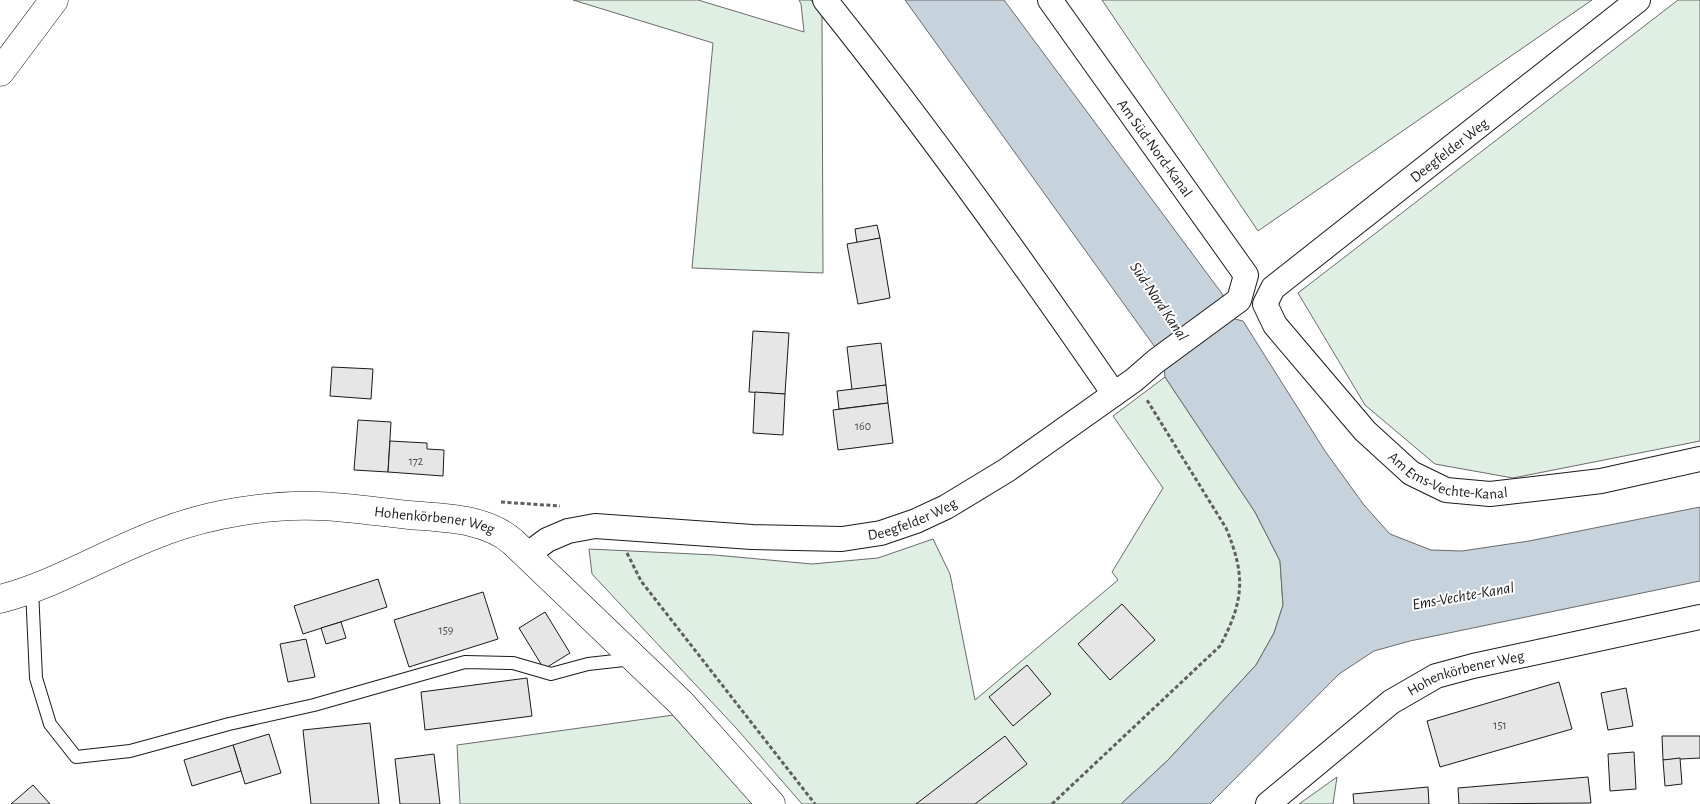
<svg xmlns="http://www.w3.org/2000/svg" width="1700" height="804" font-family="'Alegreya Sans',sans-serif">
	<style>
		.green { fill: #e0efe3; stroke: #6a6a6a }
		.water { fill: #c6d2dc; stroke: #6a6a6a }
		.building { fill: #e6e6e6; stroke: #1a1a1a }
		.lines { fill: none; stroke-linecap: round; stroke-linejoin: round }
		.lane-casing { stroke: #1a1a1a; stroke-width: 14 }
		.street-casing { stroke: #1a1a1a; stroke-width: 26 }
		.secondary-casing { stroke: #1a1a1a; stroke-width: 29 }
		.primary-casing { stroke: #1a1a1a; stroke-width: 29 }
		.path { stroke: #5f5f5f; stroke-width: 3; stroke-dasharray: 4 2.5; stroke-linecap: butt }
		.lane { stroke: #fff; stroke-width: 12 }
		.street { stroke: #fff; stroke-width: 24 }
		.secondary { stroke: #fff; stroke-width: 28 }
		.primary { stroke: #fff; stroke-width: 28 }
		.labels { text-anchor: middle; stroke-width: 4; stroke-linejoin: round; paint-order: stroke }
		.number-label { font-size: 12px; fill: #4d4d4d }
		.street-label { font-size: 15px; fill: #1a1a1a; stroke: #fff }
		.water-label { font-size: 16px; font-style: italic; fill: #1a1a1a; stroke: #fff }
	</style>
	<rect width="100%" height="100%" fill="#fff"/>
	<!-- green -->
	<g class="green">
		<path d="M573,0H698L804,32L801,4L799,0H811L822,16L823,273L692,268L713,43Z"/>
		<path d="M1102,0H1592L1258,231Z"/>
		<path d="M1678,0H1700V441L1513,478L1435,464L1365,405L1298,293Z"/>
		<path d="M1165,377L1255,512L1280,561L1283,605L1274,633L1256,665L1168,760L1121,804H802L737,729L592,574L589,549L715,555L812,564L878,558L933,539L950,574L975,700L1118,580L1112,572L1163,488L1113,416Z"/>
		<path d="M681,714L752,804H460L457,745Z"/>
		<path d="M1337,777L1333,804H1299Z"/>
	</g>
	<!-- water -->
	<path class="water" d="M905,0H1004L1223,295L1222,303L1235,319L1243,321L1325,451L1364,505L1390,534L1431,550L1462,551L1529,541L1700,507V581L1410,641L1374,651L1339,674L1210,804H1121L1168,760L1256,665L1274,633L1283,605L1280,561L1255,512L1165,377L1164,368L1157,350Z"/>
	<!-- building -->
	<g class="building">
		<path d="M877,225L880,238L857,243L855,229Z"/>
		<path d="M880,238L890,298L858,304L847,244Z"/>
		<path d="M753,331L789,333L785,394L749,392Z"/>
		<path d="M881,343L886,385L852,390L847,347Z"/>
		<path d="M332,367L373,369L371,399L330,396Z"/>
		<path d="M886,385L888,403L839,409L837,391Z"/>
		<path d="M755,392L785,394L783,435L753,433Z"/>
		<path d="M888,403L893,443L838,450L833,410Z"/>
		<path d="M358,420L391,422L388,472L354,470Z"/>
		<path d="M390,441L427,443V449L444,450L443,476L388,472Z"/>
		<path d="M378,579L387,607L303,634L294,606Z"/>
		<path d="M483,592L498,639L409,667L394,620Z"/>
		<path d="M1122,604L1155,640L1110,680L1078,644Z"/>
		<path d="M545,612L570,653L544,669L519,628Z"/>
		<path d="M341,622L346,638L326,644L321,628Z"/>
		<path d="M306,639L315,677L288,682L280,644Z"/>
		<path d="M1027,665L1051,694L1013,726L989,697Z"/>
		<path d="M527,678L532,716L425,730L421,692Z"/>
		<path d="M1559,682L1572,729L1440,767L1427,721Z"/>
		<path d="M1626,688L1633,726L1608,730L1601,693Z"/>
		<path d="M370,723L379,804H311L303,730Z"/>
		<path d="M269,734L281,773L245,784L233,745Z"/>
		<path d="M1005,736L1027,764L975,804H916Z"/>
		<path d="M1662,736H1700V758L1663,760Z"/>
		<path d="M233,745L241,771L192,786L184,760Z"/>
		<path d="M1634,752L1636,789L1610,791L1608,754Z"/>
		<path d="M434,754L440,804H400L395,759Z"/>
		<path d="M1680,758L1682,784L1665,786L1663,760Z"/>
		<path d="M1588,777L1591,803L1459,804L1458,788Z"/>
		<path d="M33,785L50,804H11Z"/>
		<path d="M1428,787L1429,804H1354L1353,794Z"/>
	</g>
	<g class="lines">
		<!-- lane casing -->
		<g class="lane-casing">
			<path id="lane" d="M32,589L36,678L50,724L76,757L130,751L229,724L314,705L465,662L513,663L551,674L588,664L633,659"/>
		</g>
		<!-- street casing -->
		<g class="street-casing">
			<g id="street">
				<path d="M825,0C927,127 1022,260 1114,394"/>
				<path id="s1" d="M1638,0L1273,288L1265,304L1275,325L1365,431L1411,473L1446,490L1490,494L1551,487L1601,481L1700,459"/>
				<path id="s2" d="M527,555L547,540L568,531L595,526L752,537L842,539L881,533L916,521L946,507L1007,470L1134,380L1156,361L1239,300L1246,275L1050,0"/>
				<path id="s3" d="M1268,804L1391,702L1436,676L1473,666L1700,617"/>
			</g>
		</g>
		<!-- secondary casing -->
		<g class="secondary-casing">
			<g id="secondary">
				<path id="s4" d="M0,599C58,584 109,551 165,531C209,514 271,504 318,506C348,507 379,512 409,515C444,518 486,518 513,542L681,703L771,804"/>
			</g>
		</g>
		<!-- primary casing -->
		<g class="primary-casing">
			<path id="primary" d="M0,72L54,0"/>
		</g>
		<!-- path -->
		<g class="path">
			<path d="M501,502L560,506"/>
			<path d="M627,553L641,581L815,804"/>
			<path d="M1052,804L1220,646C1244,601 1246,576 1226,528L1147,400"/>
		</g>
		<!-- lane -->
		<use href="#lane" class="lane"/>
		<!-- street -->
		<use href="#street" class="street"/>
		<!-- secondary -->
		<use href="#secondary" class="secondary"/>
		<!-- primary -->
		<use href="#primary" class="primary"/>
	</g>
	<g class="labels">
		<!-- number labels -->
		<g class="number-label">
			<text x="863" y="430">160</text>
			<text x="416" y="465">172</text>
			<text x="446" y="634">159</text>
			<text x="1500" y="729">151</text>
		</g>
		<!-- street labels -->
		<g class="street-label">
			<text transform="translate(1155 148) rotate(54)" y="5">Am Süd-Nord-Kanal</text>
			<text transform="translate(1449 150) rotate(-38)" y="5">Deegfelder Weg</text>
			<text dy="5" stroke="none"><textPath href="#s1" startOffset="744">Am Ems-Vechte-Kanal</textPath></text>
			<text dy="5" stroke="none"><textPath href="#s2" startOffset="396">Deegfelder Weg</textPath></text>
			<text dy="5" stroke="none"><textPath href="#s4" startOffset="452">Hohenkörbener Weg</textPath></text>
			<text dy="5" stroke="none"><textPath href="#s3" startOffset="241">Hohenkörbener Weg</textPath></text>
		</g>
		<!-- water labels -->
		<g class="water-label">
			<text transform="translate(1160 301) rotate(56)" y="6">Süd-Nord Kanal</text>
			<text transform="translate(1463 595) rotate(-10)" y="6">Ems-Vechte-Kanal</text>
		</g>
	</g>
</svg>
